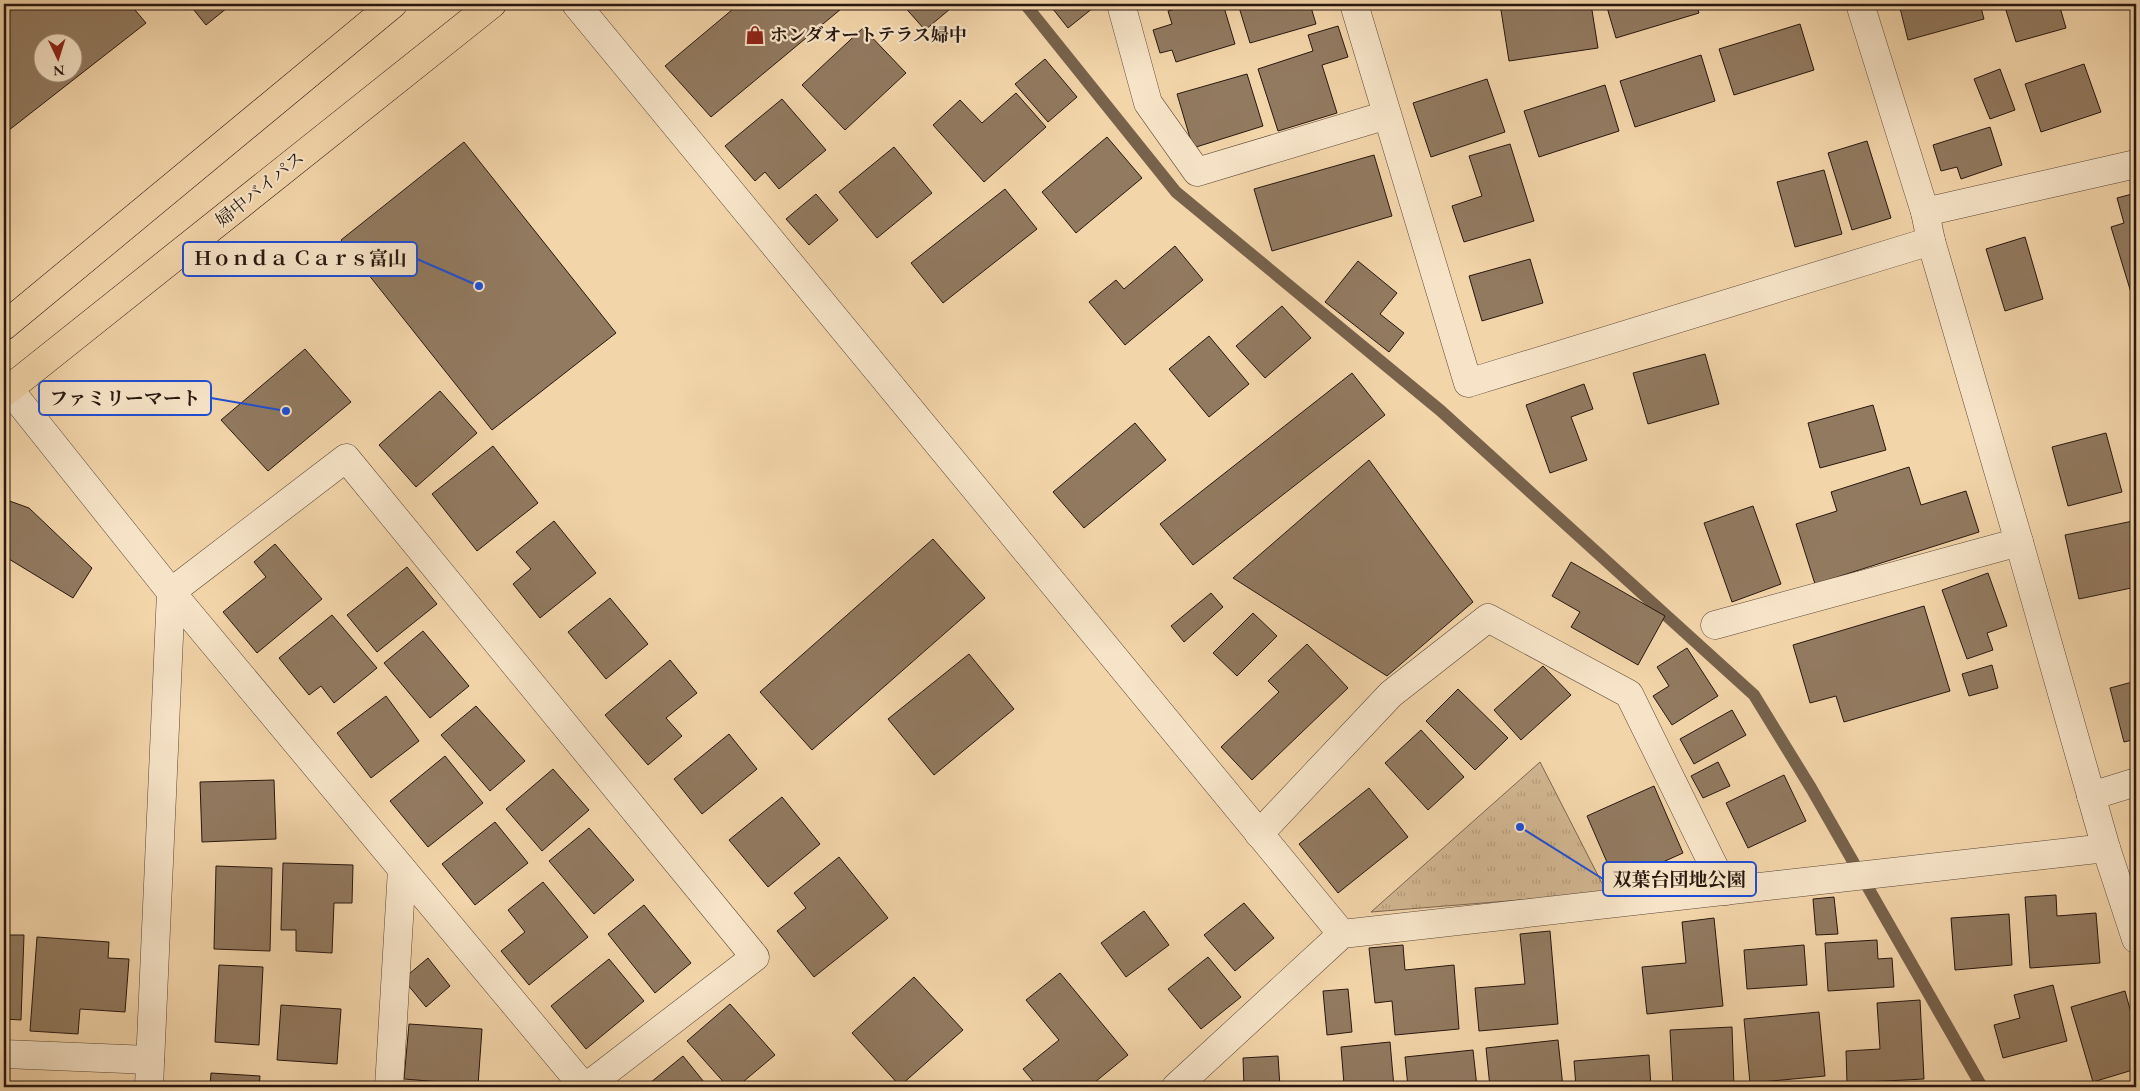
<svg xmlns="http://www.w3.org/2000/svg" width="2140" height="1091" font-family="'EB Garamond','Noto Serif JP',serif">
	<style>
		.grass { fill: url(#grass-tufts); stroke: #7c6650 }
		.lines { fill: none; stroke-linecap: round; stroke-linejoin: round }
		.stream { stroke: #78624c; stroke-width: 12 }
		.building { fill: #927a60; stroke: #28170f; fill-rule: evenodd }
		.street-casing { stroke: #5b4636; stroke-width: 29 }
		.highway-casing { stroke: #28170f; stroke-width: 29 }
		.street { stroke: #f7e4c8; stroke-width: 28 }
		.highway { stroke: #f3d5aa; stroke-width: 28 }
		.labels { text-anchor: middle; stroke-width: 4.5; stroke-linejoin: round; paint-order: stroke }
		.poi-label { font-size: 18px; font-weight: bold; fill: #28170f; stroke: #f7e4c8; text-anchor: start }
		.street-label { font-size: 18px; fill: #28170f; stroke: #f7e4c8 }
		.leader { fill: none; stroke: #1d4ed8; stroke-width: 2 }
		.callout-dot { fill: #1d4ed8; stroke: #f7e4c8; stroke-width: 2 }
		.callout { fill: #f7e4c8; stroke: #1d4ed8; stroke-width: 2 }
		.callout-label { font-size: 19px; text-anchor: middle; font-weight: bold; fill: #28170f }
	</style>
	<defs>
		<pattern id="grass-tufts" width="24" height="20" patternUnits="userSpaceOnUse" patternTransform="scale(1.25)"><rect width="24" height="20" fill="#d0b590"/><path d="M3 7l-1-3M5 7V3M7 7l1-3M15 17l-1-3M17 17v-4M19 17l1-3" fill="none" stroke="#b39b7b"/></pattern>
	</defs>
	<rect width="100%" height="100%" fill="#f3d5aa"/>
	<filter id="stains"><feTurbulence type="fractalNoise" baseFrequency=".004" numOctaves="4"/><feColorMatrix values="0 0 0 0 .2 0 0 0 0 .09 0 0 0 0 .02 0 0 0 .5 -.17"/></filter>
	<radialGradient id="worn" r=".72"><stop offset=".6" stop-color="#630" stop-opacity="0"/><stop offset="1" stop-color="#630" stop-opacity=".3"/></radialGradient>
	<!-- grass -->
	<path class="grass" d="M1540,762L1607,893L1371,912Z"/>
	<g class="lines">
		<!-- stream -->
		<path class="stream" d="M1025,4L1176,192L1441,411L1754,695L1811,788L1982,1087"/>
	</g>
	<!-- building -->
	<g class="building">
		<path d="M4,4H130L146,23L4,134ZM42,42H72V72H42Z"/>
		<path d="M189,4H232L206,25Z"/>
		<path d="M739,4H847L711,117L665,66Z"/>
		<path d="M902,4H956L925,30Z"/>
		<path d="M1049,4H1098L1068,28Z"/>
		<path d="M1193,4H1223L1235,44L1176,62L1172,50L1160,53L1153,30L1172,24L1168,11Z"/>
		<path d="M1238,4H1310L1316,24L1250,43Z"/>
		<path d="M1500,4H1591L1598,48L1509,61Z"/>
		<path d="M1606,4H1696L1699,13L1616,38Z"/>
		<path d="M1899,4H1980L1984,19L1908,40Z"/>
		<path d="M2004,4H2059L2066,28L2016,42Z"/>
		<path d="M1800,24L1814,70L1734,95L1719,49Z"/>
		<path d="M1338,26L1348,57L1322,65L1337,113L1278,131L1258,69L1313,51L1308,35Z"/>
		<path d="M863,28L906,73L845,130L802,85Z"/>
		<path d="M1701,55L1715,101L1635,127L1620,81Z"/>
		<path d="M1045,59L1077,97L1048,122L1015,84Z"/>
		<path d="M2084,64L2101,112L2041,132L2025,84Z"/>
		<path d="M2000,69L2015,110L1990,119L1974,79Z"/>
		<path d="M1247,74L1263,126L1193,148L1177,94Z"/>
		<path d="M1487,79L1505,132L1431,157L1413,103Z"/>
		<path d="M1605,85L1619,131L1539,157L1524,111Z"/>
		<path d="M1016,93L1046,127L984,182L933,125L960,100L982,123Z"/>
		<path d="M782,99L826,150L779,189L765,172L755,181L725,146Z"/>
		<path d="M1990,127L2002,165L1961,179L1957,167L1941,171L1933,145Z"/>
		<path d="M1107,137L1142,178L1076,233L1042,192Z"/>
		<path d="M1867,141L1891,218L1852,230L1828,153Z"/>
		<path d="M464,142L616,333L492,430L341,240Z"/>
		<path d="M1510,144L1534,221L1464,242L1452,206L1482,196L1469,156Z"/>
		<path d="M894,147L932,193L877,238L839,192Z"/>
		<path d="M1374,155L1392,216L1272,251L1254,189Z"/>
		<path d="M1824,170L1842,234L1795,247L1777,182Z"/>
		<path d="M1005,189L1037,229L943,303L911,263Z"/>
		<path d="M2136,193V309L2111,227L2124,223L2117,198Z"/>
		<path d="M816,194L838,220L809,245L786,219Z"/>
		<path d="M2025,237L2043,299L2005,311L1986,249Z"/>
		<path d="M1175,246L1203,280L1125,345L1089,302L1116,280L1124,289Z"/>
		<path d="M1530,259L1543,303L1482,321L1469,276Z"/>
		<path d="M1358,261L1397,293L1380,314L1404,333L1389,352L1325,302Z"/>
		<path d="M1282,306L1311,338L1265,378L1236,346Z"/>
		<path d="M1209,336L1249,384L1209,417L1169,369Z"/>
		<path d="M305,349L351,402L268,471L221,420Z"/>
		<path d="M1705,354L1719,404L1648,424L1633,373Z"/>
		<path d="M1352,373L1385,415L1193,565L1160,524Z"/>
		<path d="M1584,384L1593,409L1571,417L1587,460L1550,473L1526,405Z"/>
		<path d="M440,391L477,433L416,487L379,445Z"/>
		<path d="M1873,405L1886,450L1820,468L1808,423Z"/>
		<path d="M1135,423L1166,460L1084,528L1053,492Z"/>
		<path d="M2106,433L2122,492L2068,506L2052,447Z"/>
		<path d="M493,446L538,503L477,551L432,494Z"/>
		<path d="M1369,460L1473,602L1387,676L1233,578Z"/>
		<path d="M1909,467L1921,505L1966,491L1979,532L1815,584L1796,524L1837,511L1831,492Z"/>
		<path d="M4,499L29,508L92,568L73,598L4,556Z"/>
		<path d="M1753,506L1781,584L1732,602L1704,523Z"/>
		<path d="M554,521L596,573L540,618L513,584L531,569L516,552Z"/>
		<path d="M2133,521L2136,533V587L2079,599L2065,535Z"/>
		<path d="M933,539L985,598L812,750L760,692Z"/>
		<path d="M275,544L322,599L257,653L223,612L266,577L254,562Z"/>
		<path d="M1571,562L1665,616L1638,665L1571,627L1580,612L1552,596Z"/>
		<path d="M407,567L437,604L377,652L347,615Z"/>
		<path d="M1988,573L2007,626L1987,633L1993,650L1967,659L1942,590Z"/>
		<path d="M1211,593L1223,607L1184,642L1171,626Z"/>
		<path d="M610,598L648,644L606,679L568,632Z"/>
		<path d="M1924,606L1950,691L1844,722L1836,696L1810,703L1793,645Z"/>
		<path d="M1253,613L1277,636L1237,676L1213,653Z"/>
		<path d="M332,615L377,668L334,703L321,686L309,695L279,658Z"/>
		<path d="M423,631L469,686L430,718L384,663Z"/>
		<path d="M1307,644L1348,688L1252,780L1221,747L1279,692L1268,681Z"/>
		<path d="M1687,648L1718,696L1672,725L1653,696L1669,686L1657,667Z"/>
		<path d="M969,654L1014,709L934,775L888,719Z"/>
		<path d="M670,660L697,693L666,718L682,736L648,765L605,715Z"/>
		<path d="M1992,665L1998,688L1969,696L1962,674Z"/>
		<path d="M1543,666L1571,695L1521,740L1494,710Z"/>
		<path d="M2136,681V739L2124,742L2110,688Z"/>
		<path d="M1458,689L1508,738L1475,770L1426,721Z"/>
		<path d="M386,696L419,741L371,778L337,733Z"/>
		<path d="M476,706L525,761L490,791L441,735Z"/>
		<path d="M1732,710L1746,735L1694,764L1680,739Z"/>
		<path d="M1421,730L1464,777L1428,810L1385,763Z"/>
		<path d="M729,734L757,769L702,814L674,779Z"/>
		<path d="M445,756L483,803L428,847L390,801Z"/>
		<path d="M1718,762L1730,786L1703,798L1691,776Z"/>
		<path d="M553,769L589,810L542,851L506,809Z"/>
		<path d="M1784,775L1806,821L1748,848L1726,803Z"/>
		<path d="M274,780L276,839L202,842L200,782Z"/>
		<path d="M1654,786L1683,853L1616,883L1587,816Z"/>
		<path d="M1369,788L1408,837L1338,893L1299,844Z"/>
		<path d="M782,797L820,844L768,887L729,840Z"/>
		<path d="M495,822L528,863L475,905L442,864Z"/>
		<path d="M589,828L634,880L594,914L549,861Z"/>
		<path d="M839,857L888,918L814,977L777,931L806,908L794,893Z"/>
		<path d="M283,863L353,865L352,903H334L332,953L296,951V930H281Z"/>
		<path d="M216,866L272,868L270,951L214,949Z"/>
		<path d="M543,882L588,937L529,985L501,951L525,932L508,910Z"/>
		<path d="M2056,895L2057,916L2096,913L2100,963L2030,968L2025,897Z"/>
		<path d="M1834,897L1838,934L1816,935L1813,899Z"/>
		<path d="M1244,903L1274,938L1235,971L1204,935Z"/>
		<path d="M644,905L691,963L655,993L608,934Z"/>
		<path d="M1144,911L1169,945L1126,977L1101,943Z"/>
		<path d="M2009,914L2012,965L1955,970L1951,918Z"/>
		<path d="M1714,918L1723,1006L1647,1014L1642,967L1686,963L1682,922Z"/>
		<path d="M1550,931L1558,1024L1479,1031L1475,988L1525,984L1520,934Z"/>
		<path d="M4,935H24L21,1020L4,1019Z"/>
		<path d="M37,937L109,942L108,958L129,959L125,1012L80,1009L78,1034L30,1031Z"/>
		<path d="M1877,940L1878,959L1892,958L1894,987L1828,991L1825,943Z"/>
		<path d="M1403,945L1405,970L1454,965L1459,1029L1395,1035L1392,1001L1375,1003L1369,948Z"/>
		<path d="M1804,945L1807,985L1747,989L1744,950Z"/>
		<path d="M1208,957L1241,997L1201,1029L1168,989Z"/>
		<path d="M428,958L450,986L426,1007L403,979Z"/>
		<path d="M609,959L644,1001L586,1049L551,1006Z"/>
		<path d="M219,965L263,967L259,1045L215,1042Z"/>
		<path d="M1060,973L1128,1055L1089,1087H1038L1023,1069L1059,1040L1026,1000Z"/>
		<path d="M914,977L963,1030L900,1086L852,1033Z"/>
		<path d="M2053,985L2067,1041L2003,1058L1994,1025L2020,1018L2014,995Z"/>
		<path d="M1348,989L1352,1032L1327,1035L1323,991Z"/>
		<path d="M2125,991L2136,1031V1069L2093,1082L2071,1007Z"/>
		<path d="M1920,1000L1924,1079L1847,1083L1846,1051L1880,1049L1877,1003Z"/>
		<path d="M730,1004L775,1055L737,1087H728L687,1041Z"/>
		<path d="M281,1005L341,1009L337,1064L277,1060Z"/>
		<path d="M1819,1012L1825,1076L1750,1083L1744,1019Z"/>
		<path d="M409,1024L482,1029L478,1085L404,1079Z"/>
		<path d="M1732,1027L1734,1087H1673L1670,1030Z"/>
		<path d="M1558,1040L1563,1087H1490L1486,1048Z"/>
		<path d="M1390,1042L1394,1087H1331L1330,1086L1344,1084L1341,1047Z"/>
		<path d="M1473,1050L1477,1087H1408L1405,1057Z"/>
		<path d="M1649,1055L1651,1087H1576L1574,1061Z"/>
		<path d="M683,1056L708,1087H645Z"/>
		<path d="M1278,1056L1280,1087H1244L1243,1058Z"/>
		<path d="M211,1073L260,1076L259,1087H210Z"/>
	</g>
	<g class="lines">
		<!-- street casing -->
		<g class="street-casing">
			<g id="street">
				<path d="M576,4L1342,934"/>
				<path d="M1121,4L1148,103L1197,172L1387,115"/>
				<path d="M1354,4L1468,383L1931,241"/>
				<path d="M1860,4L1925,212L1931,241L2019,542L2106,848L2136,939"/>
				<path d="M1925,212L2136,164"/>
				<path d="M9,389L171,592L584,1087"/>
				<path d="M1715,625L2019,542"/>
				<path d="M2091,796L2136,782"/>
				<path d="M1259,834L1391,694L1488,618L1629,694L1726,891"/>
				<path d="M4,1054L150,1060"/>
				<path d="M149,1087L171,592L346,458L755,957L586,1087"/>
				<path d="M389,1087L402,869"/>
				<path d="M1176,1087L1342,934L2106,848"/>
			</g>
		</g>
		<!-- highway casing -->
		<g class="highway-casing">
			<g id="highway">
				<path d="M4,326L393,4"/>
				<path d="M4,393L492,4"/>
			</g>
		</g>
		<!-- street -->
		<use href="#street" class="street"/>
		<!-- highway -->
		<use href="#highway" class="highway"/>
	</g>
	<!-- icons -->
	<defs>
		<g id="shop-bare" transform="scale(1.5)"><path d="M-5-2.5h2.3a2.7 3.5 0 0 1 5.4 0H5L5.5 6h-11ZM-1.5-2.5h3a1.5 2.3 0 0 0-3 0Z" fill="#8f2418" stroke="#f7e4c8" stroke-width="2.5" paint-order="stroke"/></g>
	</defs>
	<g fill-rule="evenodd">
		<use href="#shop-bare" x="755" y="35"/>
	</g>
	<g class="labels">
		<!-- poi labels -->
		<g class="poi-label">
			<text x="770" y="41">ホンダオートテラス婦中</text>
		</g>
		<!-- street labels -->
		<g class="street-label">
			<text transform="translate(260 189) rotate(-39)" y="6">婦中バイパス</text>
		</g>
	</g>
	<!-- callouts -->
	<path class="leader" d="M479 286L417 259M286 411L211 398M1520 827L1603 879"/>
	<g class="callout-dot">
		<circle cx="479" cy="286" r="5"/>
		<circle cx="286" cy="411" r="5"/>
		<circle cx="1520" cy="827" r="5"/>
	</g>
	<g class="callout">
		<rect x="183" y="242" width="234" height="34" rx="5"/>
		<rect x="39" y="381" width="172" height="34" rx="5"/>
		<rect x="1603" y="862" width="153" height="34" rx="5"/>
	</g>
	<g class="callout-label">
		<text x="300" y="265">Ｈｏｎｄａ Ｃａｒｓ富山</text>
		<text x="125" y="405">ファミリーマート</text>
		<text x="1679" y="886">双葉台団地公園</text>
	</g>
	<!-- margin -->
	<rect width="2140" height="1091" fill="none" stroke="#f3d5aa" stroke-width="20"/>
	<rect x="5" y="5" width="2130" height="1081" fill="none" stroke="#28170f" stroke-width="2.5"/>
	<rect x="10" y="10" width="2120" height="1071" fill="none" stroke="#28170f"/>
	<!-- north arrow -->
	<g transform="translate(58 58) rotate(176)"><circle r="24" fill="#f7e4c8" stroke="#a4927e"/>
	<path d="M0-4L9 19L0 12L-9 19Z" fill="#8f2418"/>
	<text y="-8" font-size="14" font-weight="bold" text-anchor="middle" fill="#28170f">N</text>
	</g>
	<rect width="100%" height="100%" filter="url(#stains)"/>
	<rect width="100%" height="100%" fill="url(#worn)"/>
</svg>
